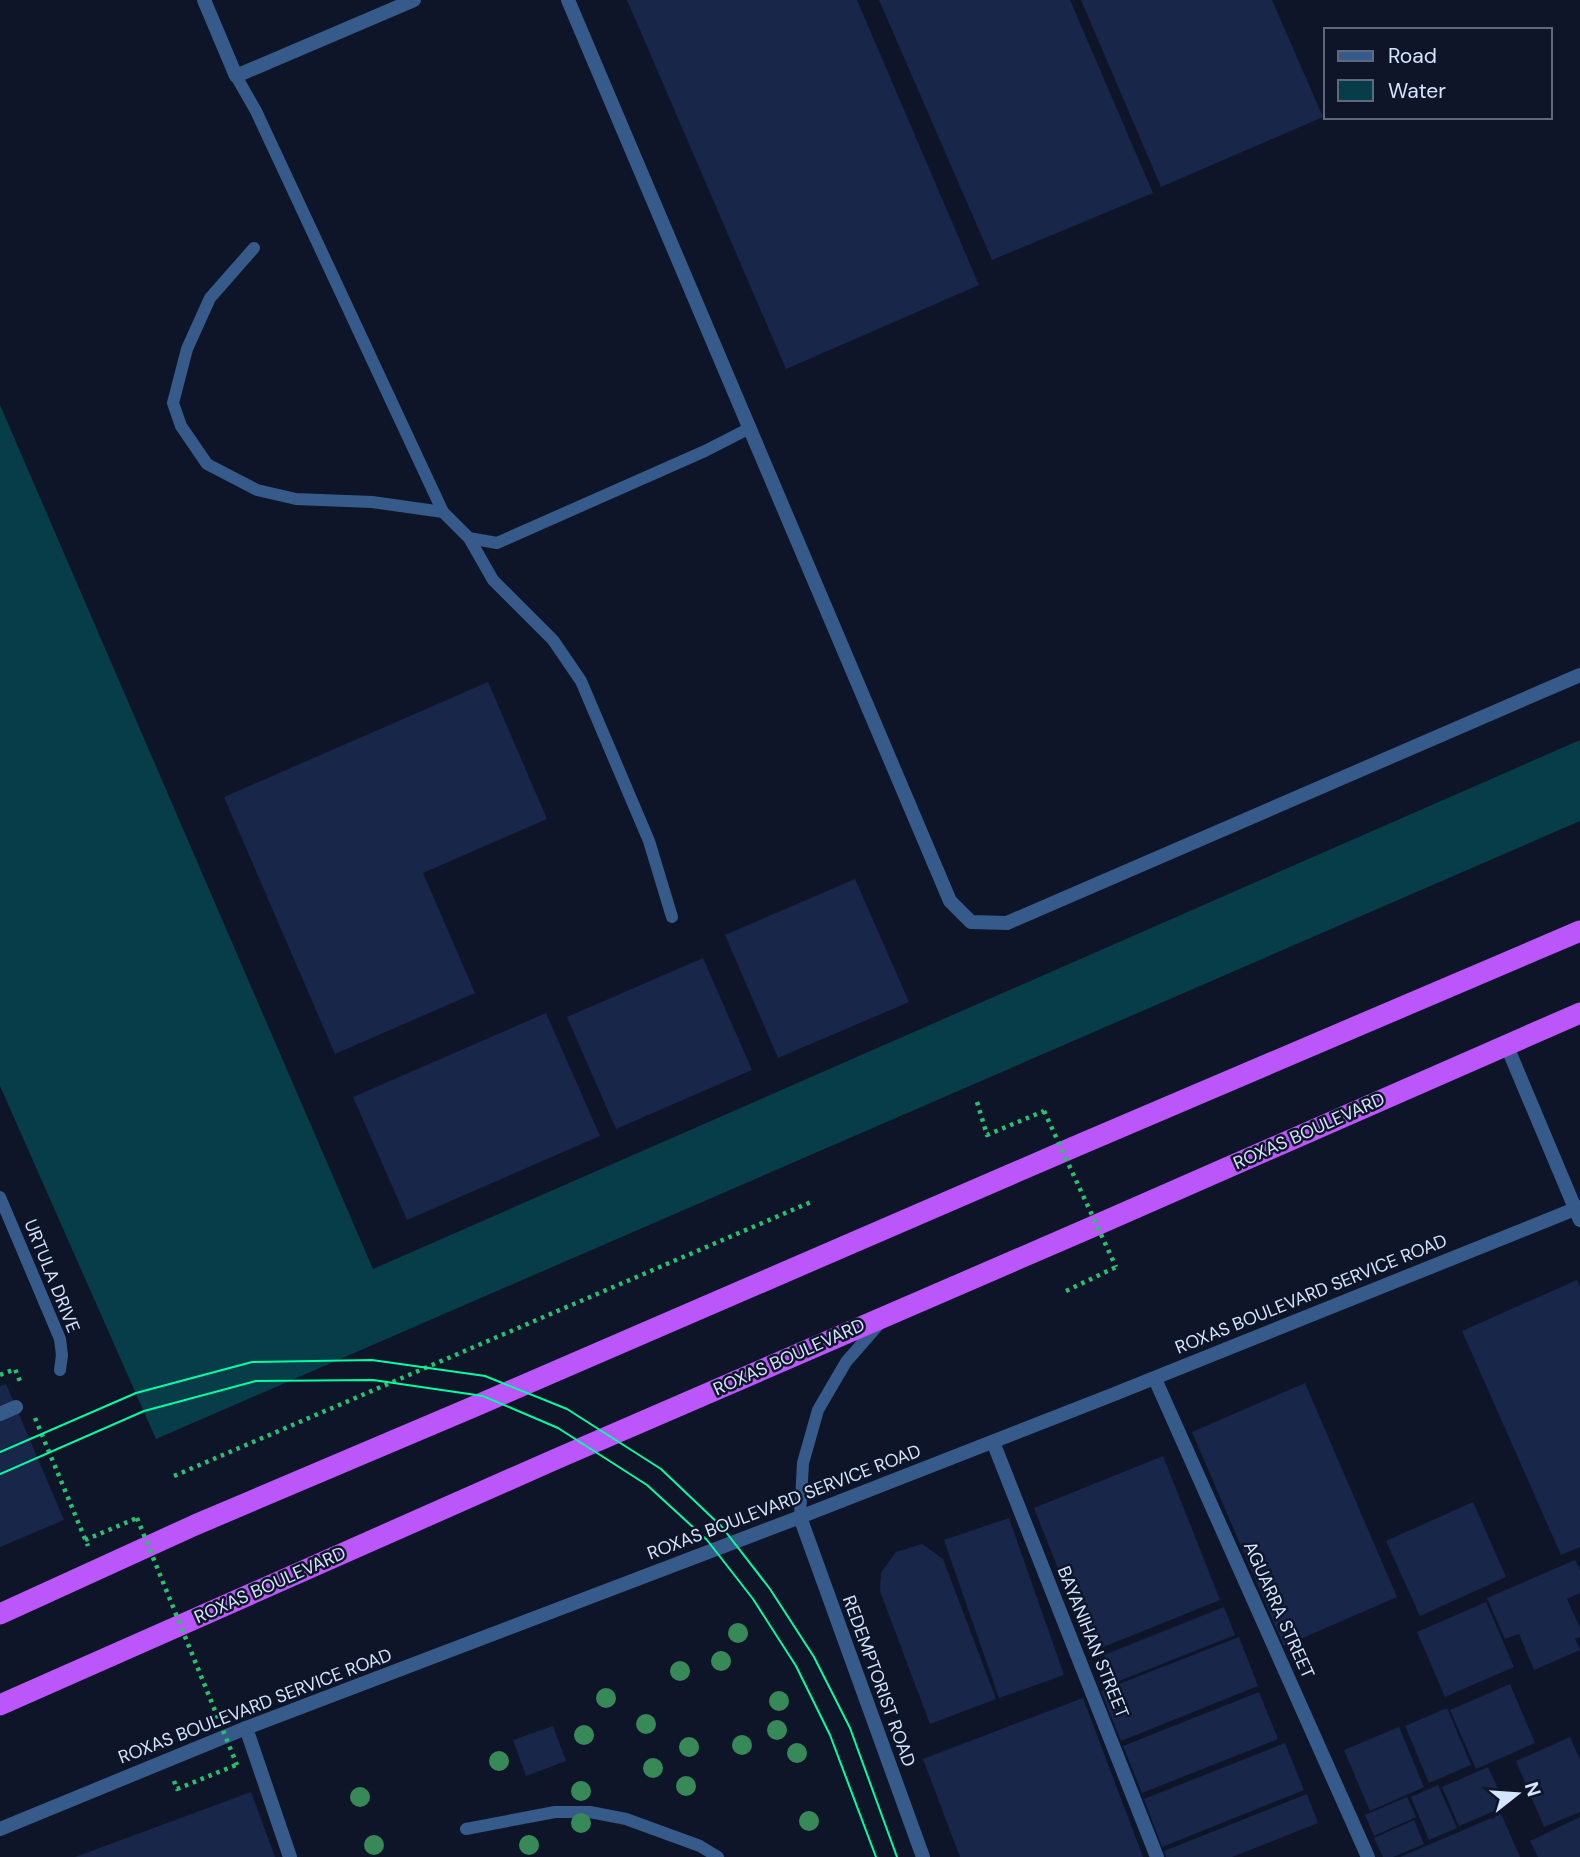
<svg xmlns="http://www.w3.org/2000/svg" width="1580" height="1857" font-family="'DM Sans',sans-serif">
	<style>
		.water { fill: #073d48 }
		.building { fill: #18264a }
		.lines { fill: none; stroke-linecap: round; stroke-linejoin: round }
		.path { stroke: #27c16f; stroke-width: 4.5; stroke-dasharray: 3.5 5; stroke-linecap: butt }
		.service { stroke: #365a8a; stroke-width: 12 }
		.pedestrian { stroke: #365a8a; stroke-width: 14 }
		.minor { stroke: #365a8a; stroke-width: 14 }
		.tertiary { stroke: #365a8a; stroke-width: 14 }
		.trunk { stroke: #ba56fa; stroke-width: 21 }
		.tram { stroke: #01ffa1; stroke-width: 2 }
		.path-bridge { stroke: #27c16f; stroke-width: 4.5; stroke-dasharray: 3.5 5; stroke-linecap: butt }
		.tree { fill: #378958 }
		.labels { text-anchor: middle; stroke-width: 5; stroke-linejoin: round; paint-order: stroke }
		.street-label { font-size: 18px; fill: #d5e4ff; stroke: #0e1528 }
	</style>
	<rect width="100%" height="100%" fill="#0e1528"/>
	<!-- water -->
	<path class="water" d="M0,405L373,1269L1580,740V821L156,1439L0,1086Z"/>
	<!-- building -->
	<g class="building">
		<path d="M627,0H857L979,285L786,369Z"/>
		<path d="M879,0H1070L1153,193L992,260Z"/>
		<path d="M1081,0H1272L1323,117L1161,187Z"/>
		<path d="M488,682L547,819L423,873L475,993L335,1054L224,797Z"/>
		<path d="M855,879L909,1002L778,1058L725,935Z"/>
		<path d="M703,958L752,1070L616,1129L567,1017Z"/>
		<path d="M546,1013L600,1136L407,1220L353,1097Z"/>
		<path d="M1577,1280L1580,1287V1547L1561,1555L1462,1331Z"/>
		<path d="M1305,1383L1397,1597L1284,1646L1192,1432Z"/>
		<path d="M6,1384L64,1520L0,1547V1386Z"/>
		<path d="M1163,1456L1220,1600L1091,1652L1034,1508Z"/>
		<path d="M1473,1502L1506,1577L1420,1616L1386,1541Z"/>
		<path d="M1009,1518L1064,1675L999,1698L944,1540Z"/>
		<path d="M922,1544L943,1559L996,1699L930,1724L880,1591L881,1573L896,1552Z"/>
		<path d="M1575,1560L1580,1570V1593L1567,1599L1580,1628V1637L1575,1639L1580,1650L1534,1670L1519,1634L1505,1639L1487,1598Z"/>
		<path d="M1486,1602L1514,1667L1445,1697L1417,1632Z"/>
		<path d="M1224,1607L1235,1635L1114,1683L1104,1655Z"/>
		<path d="M1239,1637L1258,1686L1121,1741L1101,1691Z"/>
		<path d="M1510,1684L1535,1743L1476,1769L1450,1710Z"/>
		<path d="M1259,1692L1278,1739L1142,1793L1123,1746Z"/>
		<path d="M1083,1698L1143,1857H960L923,1759Z"/>
		<path d="M1447,1708L1471,1765L1429,1783L1405,1726Z"/>
		<path d="M553,1726L566,1761L526,1776L513,1740Z"/>
		<path d="M1399,1727L1424,1787L1370,1811L1344,1750Z"/>
		<path d="M1570,1737L1580,1760V1812L1544,1827L1516,1761Z"/>
		<path d="M1285,1743L1304,1790L1162,1847L1144,1799Z"/>
		<path d="M1488,1767L1506,1806L1459,1826L1442,1787Z"/>
		<path d="M1438,1785L1457,1828L1429,1840L1411,1797Z"/>
		<path d="M251,1792L275,1857H75Z"/>
		<path d="M1307,1794L1318,1823L1232,1857H1166L1164,1851Z"/>
		<path d="M1407,1797L1416,1817L1374,1836L1365,1815Z"/>
		<path d="M1501,1814L1520,1857H1400Z"/>
		<path d="M1580,1817V1857H1538L1530,1841Z"/>
		<path d="M1414,1820L1424,1844L1393,1857H1383L1374,1838Z"/>
	</g>
	<g class="lines">
		<!-- path -->
		<g class="path">
			<path d="M977,1102L987,1135L1044,1111"/>
			<path d="M1066,1291L1116,1267"/>
			<path d="M0,1375L15,1369L21,1384"/>
			<path d="M35,1418L88,1546"/>
			<path d="M174,1476L811,1202"/>
			<path d="M85,1540L137,1518"/>
			<path d="M174,1781L177,1789L236,1765"/>
		</g>
		<!-- service -->
		<g class="service">
			<path d="M236,76L256,111L443,512L469,538L497,543L705,451L750,428"/>
			<path d="M254,248L210,298L187,349L173,403L181,426L207,464L257,490L296,499L372,502L443,512"/>
			<path d="M469,538L493,580L553,640L581,681L649,841L672,917"/>
			<path d="M0,1197L60,1339L62,1355L60,1370"/>
			<path d="M800,1517L803,1463L818,1410L846,1362L880,1323"/>
			<path d="M466,1829L555,1812H590L626,1819L700,1846L718,1857"/>
		</g>
		<!-- pedestrian -->
		<path class="pedestrian" d="M993,1442L1157,1857"/>
		<!-- minor -->
		<g class="minor">
			<path d="M204,0L236,76L414,0"/>
			<path d="M568,0L950,901L971,922L1007,923L1580,675"/>
			<path d="M1155,1379L1368,1857"/>
			<path d="M0,1414L16,1407"/>
			<path d="M800,1517L923,1857"/>
			<path d="M246,1728L290,1857"/>
			<path d="M0,1829L246,1728L800,1517L1112,1395L1580,1207"/>
		</g>
		<!-- tertiary -->
		<path class="tertiary" d="M1506,1044L1580,1220"/>
		<!-- trunk -->
		<g class="trunk">
			<path d="M0,1614L195,1525L480,1404L1074,1147L1580,931"/>
			<path d="M0,1705L556,1459L1108,1220L1580,1013"/>
		</g>
		<!-- tram -->
		<g class="tram">
			<path d="M0,1452L136,1393L252,1362L372,1360L485,1376L567,1409L661,1469L722,1527L770,1589L814,1657L850,1728L897,1857"/>
			<path d="M0,1474L144,1411L256,1381L373,1380L483,1396L558,1428L647,1485L707,1540L753,1599L796,1666L830,1735L876,1857"/>
		</g>
		<!-- path-bridge -->
		<g class="path-bridge">
			<path d="M1044,1111L1116,1267"/>
			<path d="M137,1518L237,1765"/>
		</g>
	</g>
	<!-- trees -->
	<g class="tree">
		<circle cx="738" cy="1633" r="10"/>
		<circle cx="721" cy="1661" r="10"/>
		<circle cx="680" cy="1671" r="10"/>
		<circle cx="606" cy="1698" r="10"/>
		<circle cx="779" cy="1701" r="10"/>
		<circle cx="646" cy="1724" r="10"/>
		<circle cx="777" cy="1730" r="10"/>
		<circle cx="584" cy="1735" r="10"/>
		<circle cx="742" cy="1745" r="10"/>
		<circle cx="689" cy="1747" r="10"/>
		<circle cx="797" cy="1753" r="10"/>
		<circle cx="499" cy="1761" r="10"/>
		<circle cx="653" cy="1768" r="10"/>
		<circle cx="686" cy="1786" r="10"/>
		<circle cx="581" cy="1791" r="10"/>
		<circle cx="360" cy="1797" r="10"/>
		<circle cx="809" cy="1821" r="10"/>
		<circle cx="581" cy="1823" r="10"/>
		<circle cx="374" cy="1845" r="10"/>
		<circle cx="529" cy="1845" r="10"/>
	</g>
	<g class="labels">
		<!-- street labels -->
		<g class="street-label">
			<text transform="translate(1309 1131) rotate(-24)" y="6">ROXAS BOULEVARD</text>
			<text transform="translate(52 1276) rotate(68)" y="6">URTULA DRIVE</text>
			<text transform="translate(1311 1294) rotate(-22)" y="6">ROXAS BOULEVARD SERVICE ROAD</text>
			<text transform="translate(789 1357) rotate(-24)" y="6">ROXAS BOULEVARD</text>
			<text transform="translate(784 1502) rotate(-21)" y="6">ROXAS BOULEVARD SERVICE ROAD</text>
			<text transform="translate(270 1585) rotate(-24)" y="6">ROXAS BOULEVARD</text>
			<text transform="translate(1279 1610) rotate(66)" y="6">AGUARRA STREET</text>
			<text transform="translate(1093 1642) rotate(68)" y="6">BAYANIHAN STREET</text>
			<text transform="translate(879 1681) rotate(70)" y="6">REDEMPTORIST ROAD</text>
			<text transform="translate(255 1706) rotate(-21)" y="6">ROXAS BOULEVARD SERVICE ROAD</text>
		</g>
	</g>
	<!-- legend -->
	<rect x="1324" y="28" width="228" height="91" fill="#0e1528" stroke="#5e687e" stroke-width="2"/>
	<rect x="1338" y="51" width="35" height="10" fill="#365a8a" stroke="#5e687e" stroke-width="2"/>
	<text x="1388" y="63" font-size="21" fill="#d5e4ff">Road</text>
	<rect x="1338" y="80" width="35" height="21" fill="#073d48" stroke="#5e687e" stroke-width="2"/>
	<text x="1388" y="98" font-size="21" fill="#d5e4ff">Water</text>
	<!-- north arrow -->
	<g transform="translate(1517 1794) rotate(73)" stroke="#0e1528" stroke-width="5" paint-order="stroke">
	<path d="M0-5L12 26L0 18L-12 26Z" fill="#d5e4ff"/>
	<text y="-10" font-size="19" font-weight="bold" text-anchor="middle" fill="#d5e4ff">N</text>
	</g>
</svg>
